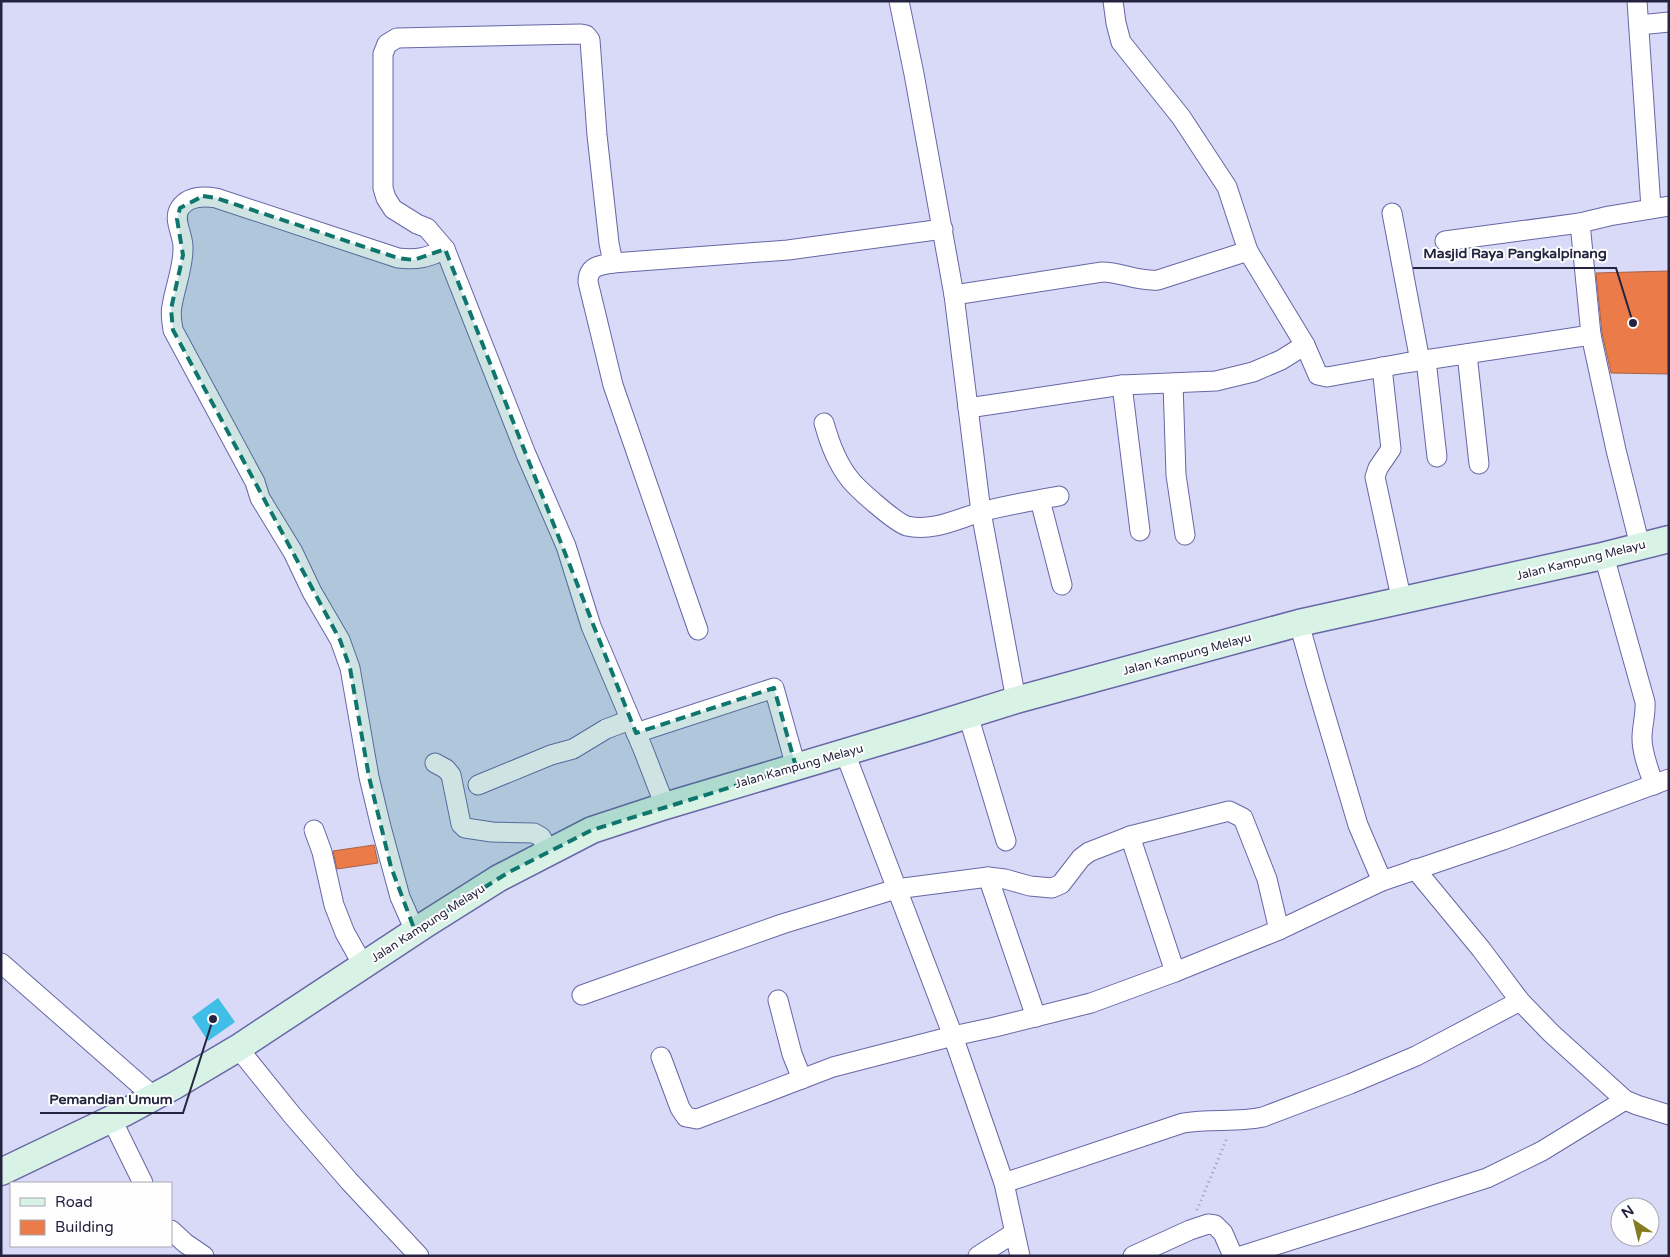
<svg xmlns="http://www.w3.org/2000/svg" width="1670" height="1257" font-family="'Varela Round',sans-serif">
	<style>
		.water { fill: #3fbfe8 }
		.building { fill: #ec7b4a; stroke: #a86245 }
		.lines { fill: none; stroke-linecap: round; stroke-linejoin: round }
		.street-casing { stroke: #6766a7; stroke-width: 21 }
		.secondary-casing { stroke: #6766a7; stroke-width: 29 }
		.path { stroke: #9697b4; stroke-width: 3; stroke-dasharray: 1 4; stroke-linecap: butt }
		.street { stroke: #fff; stroke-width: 19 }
		.secondary { stroke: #d8f3e6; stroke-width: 26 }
		.marked { fill: #0f766e; fill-opacity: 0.2; stroke: #0f766e; stroke-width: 4; stroke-dasharray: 10 6; stroke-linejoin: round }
		.labels { text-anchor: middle; stroke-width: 4; stroke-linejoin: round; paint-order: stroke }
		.street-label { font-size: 12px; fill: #252440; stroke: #fefefe }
		.leader { fill: none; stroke: #252440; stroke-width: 2 }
		.callout-dot { fill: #252440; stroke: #fefefe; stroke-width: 2 }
		.callout-label { font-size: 14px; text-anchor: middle; font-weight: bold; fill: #252440; stroke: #fefefe; stroke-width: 4; stroke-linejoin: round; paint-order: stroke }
	</style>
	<rect width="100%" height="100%" fill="#d8daf7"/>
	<!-- water -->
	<path class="water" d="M218,998L235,1022L208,1041L192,1017Z"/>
	<!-- building -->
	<g class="building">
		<path d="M1669,271V374L1611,373L1602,333L1596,273Z"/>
		<path d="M374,845L378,863L337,869L333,851Z"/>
	</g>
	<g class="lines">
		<!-- street casing -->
		<g class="street-casing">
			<g id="street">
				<path d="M899,1L914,74L954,295L981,512L1016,700"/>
				<path d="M1113,1L1116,23L1121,42L1181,117L1227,187L1248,251L1305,345L1318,375L1327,377L1405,363L1591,335"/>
				<path d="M1637,1L1651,208"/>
				<path d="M1639,25L1669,22"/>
				<path d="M1392,213L1420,361"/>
				<path d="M1580,223L1591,335L1616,450L1640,546"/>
				<path d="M1445,241L1580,223L1609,216L1669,206"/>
				<path d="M613,263C600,265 588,266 588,282L613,385L698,630"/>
				<path d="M954,295L1102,272C1121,272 1139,282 1158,280L1248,251"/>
				<path d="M1467,354L1479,464"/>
				<path d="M1426,360L1437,457"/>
				<path d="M1382,367L1391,449L1378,468L1375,477L1402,602"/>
				<path d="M1173,383L1176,475L1185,535"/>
				<path d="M1122,385L1140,531"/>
				<path d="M968,408L1122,385L1216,381L1253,372L1281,360L1305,345"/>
				<path d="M824,423C829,441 837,463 849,478C856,488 896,523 907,526C932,532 957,519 981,512C1006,505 1033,501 1059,496"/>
				<path d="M1040,500L1062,585"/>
				<path d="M1604,556L1645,702C1646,714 1642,726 1642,738C1642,754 1649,770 1654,785"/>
				<path d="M1299,623L1316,684L1358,825L1382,881"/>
				<path d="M968,715L1006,841"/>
				<path d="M636,733L774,688L796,767"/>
				<path d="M845,753L953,1036L995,1027L1091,1003L1175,972L1279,930L1382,881L1503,840L1669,779"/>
				<path d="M435,763L446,769L451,775L461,824L465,828L492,832L534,833L541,837L549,852"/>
				<path d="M478,785L551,755L573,749L606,729L630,720"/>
				<path d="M665,806L643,749L591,626L566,546L526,454L445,249L427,228L417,224L393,209L386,198L383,188V54L387,44L397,38L581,34L586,35L590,40L597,135L609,243L613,263L788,250L943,229"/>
				<path d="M314,830L322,852L334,905L345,933L363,965"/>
				<path d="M1130,836L1175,972"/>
				<path d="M1415,869L1481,949L1520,1001L1551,1033L1625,1100L1637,1105L1669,1115"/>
				<path d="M988,877L1036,1017"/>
				<path d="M415,931L400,897L381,827L369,777L350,668L340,640L312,592L293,552L260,498L255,482L173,330C172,322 170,314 172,306C175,287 183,268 183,249C184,235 172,220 180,208C188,196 204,196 216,198L398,258C417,260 428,258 445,249"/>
				<path d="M1,963L154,1097"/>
				<path d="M582,995L782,924L896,889L988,877L1005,879L1030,886L1052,888L1061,884L1081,858L1089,852L1130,836L1229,811L1243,818L1267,879L1279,930"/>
				<path d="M778,1000L792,1054L802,1079"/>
				<path d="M238,1048L292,1115L349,1181L419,1256"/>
				<path d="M661,1057L680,1108L686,1117L697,1119L833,1067L953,1036L1004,1183L1020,1256"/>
				<path d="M111,1118L143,1183"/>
				<path d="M1004,1183L1183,1123C1210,1118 1237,1123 1263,1117L1350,1084L1416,1056L1520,1001"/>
				<path d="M171,1230L185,1243L204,1256"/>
				<path d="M978,1256L1014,1233"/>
				<path d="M1133,1256L1190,1230L1208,1224L1215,1225L1223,1233L1233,1256"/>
				<path d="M1241,1256L1487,1178L1542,1151L1625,1100"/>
			</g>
		</g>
		<!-- secondary casing -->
		<g class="secondary-casing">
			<path id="secondary" d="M1,1172L124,1113L174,1086L238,1048L426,924L499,878L592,830L665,806L923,729L1016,700L1299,623L1598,557L1669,539"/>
		</g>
		<!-- path -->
		<path class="path" d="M1197,1210L1227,1138"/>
		<!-- street -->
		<use href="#street" class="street"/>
		<!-- secondary -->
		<use href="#secondary" class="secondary"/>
	</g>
	<!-- marked area -->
	<path class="marked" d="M203,196L216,198L398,258L414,260L445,249L636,733L774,688L796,767L592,830L509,872L415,931L391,867L369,777L350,668L340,640L173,330L171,309L183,255L177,219L180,208Z"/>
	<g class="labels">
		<!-- street labels -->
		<g class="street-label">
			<text transform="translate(1581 560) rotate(-14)" y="4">Jalan Kampung Melayu</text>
			<text transform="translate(1187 654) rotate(-15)" y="4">Jalan Kampung Melayu</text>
			<text transform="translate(799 766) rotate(-16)" y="4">Jalan Kampung Melayu</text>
			<text transform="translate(428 923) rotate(-33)" y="4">Jalan Kampung Melayu</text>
		</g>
	</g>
	<!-- callouts -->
	<path class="leader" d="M1633 323L1616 268H1413M213 1019L183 1113H40"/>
	<g class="callout-dot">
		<circle cx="1633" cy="323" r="5"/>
		<circle cx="213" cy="1019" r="5"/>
	</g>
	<g class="callout-label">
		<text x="1515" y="258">Masjid Raya Pangkalpinang</text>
		<text x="111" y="1104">Pemandian Umum</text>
	</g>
	<!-- border -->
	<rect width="1670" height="1257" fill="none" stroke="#252440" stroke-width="5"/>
	<!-- legend -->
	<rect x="10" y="1182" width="162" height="65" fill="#fefefe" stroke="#a7a7b2"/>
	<rect x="20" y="1198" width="25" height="8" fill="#d8f3e6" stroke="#a7a7b2"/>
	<text x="55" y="1207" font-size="15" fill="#252440">Road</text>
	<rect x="20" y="1220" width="25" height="15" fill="#ec7b4a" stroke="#a7a7b2"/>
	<text x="55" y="1232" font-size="15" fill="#252440">Building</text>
	<!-- north arrow -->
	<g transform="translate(1635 1222) rotate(325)"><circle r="24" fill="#fefefe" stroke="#a7a7b2"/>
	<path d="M0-4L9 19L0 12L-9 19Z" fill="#857c21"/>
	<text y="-8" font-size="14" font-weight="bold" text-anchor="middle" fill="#252440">N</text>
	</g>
</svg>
